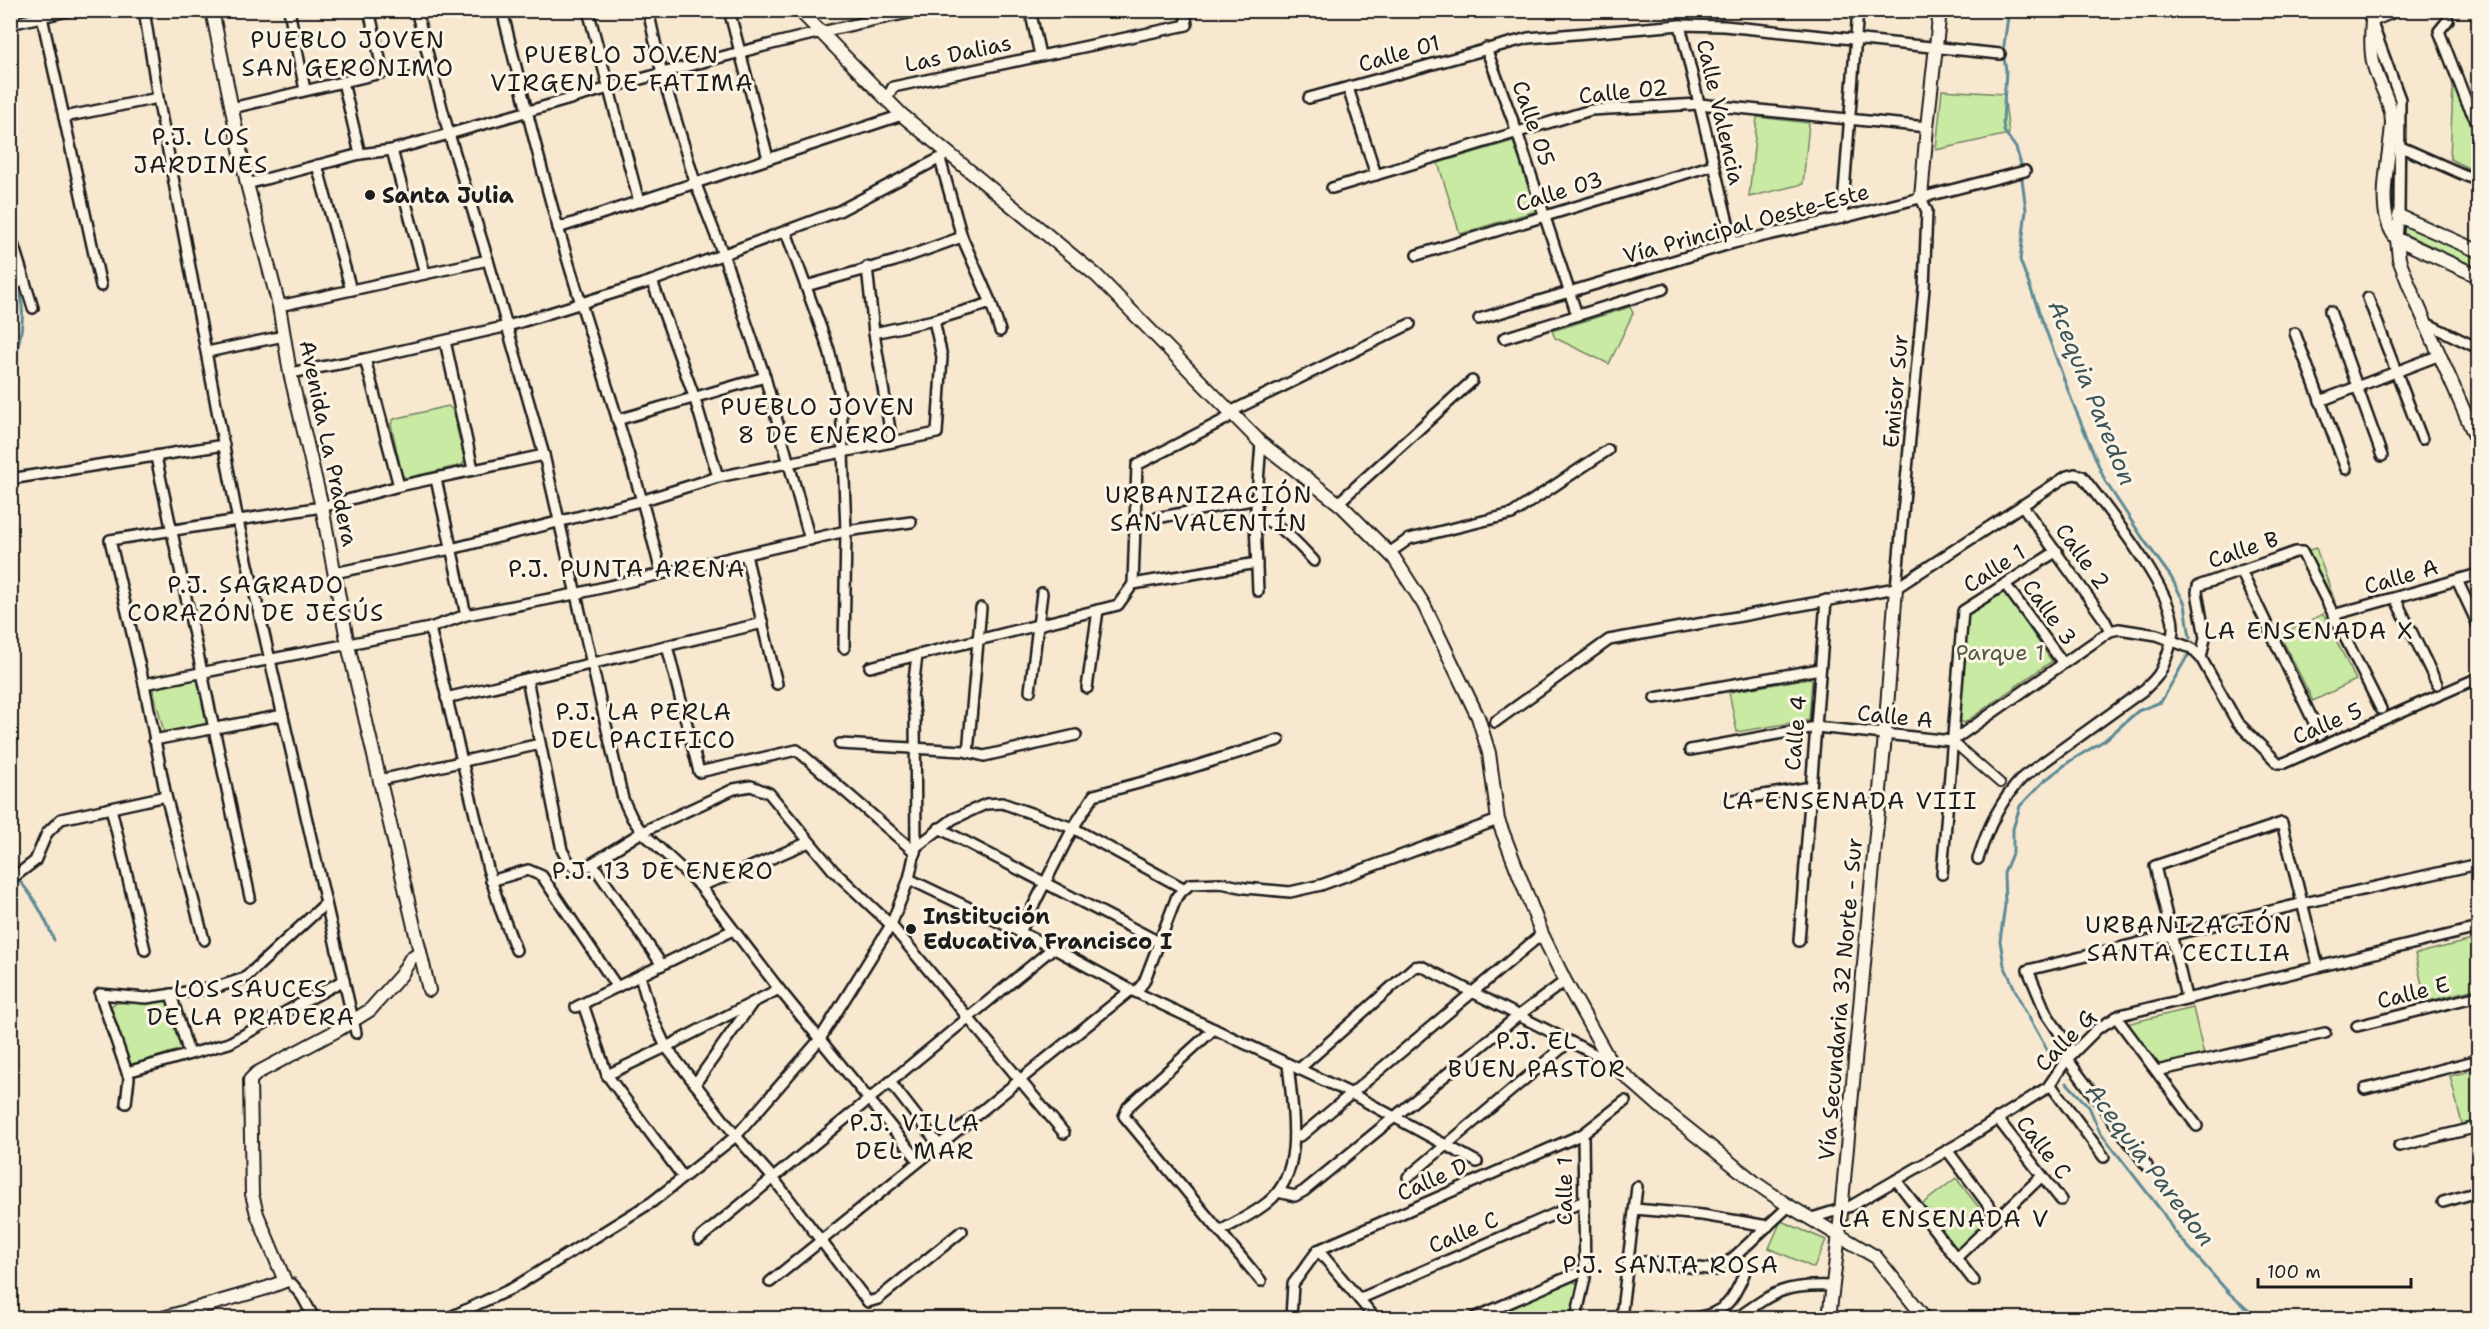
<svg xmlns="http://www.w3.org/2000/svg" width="2489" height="1329" font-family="'Shantell Sans',sans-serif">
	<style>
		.green { fill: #c8eaa3; stroke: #728360; stroke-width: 1.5 }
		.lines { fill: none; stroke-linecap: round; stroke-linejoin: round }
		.stream { stroke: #5d8b96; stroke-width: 3 }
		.pedestrian-casing { stroke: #1c1c1c; stroke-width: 12 }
		.minor-casing { stroke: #1c1c1c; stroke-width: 14 }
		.tertiary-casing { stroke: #1c1c1c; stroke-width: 16 }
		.pedestrian { stroke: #fcf5e5; stroke-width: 8 }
		.minor { stroke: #fcf5e5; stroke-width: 9 }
		.tertiary { stroke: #fcf5e5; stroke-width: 12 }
		.poi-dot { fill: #1c1c1c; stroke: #fcf5e5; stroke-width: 2 }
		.labels { text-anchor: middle; stroke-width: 6; stroke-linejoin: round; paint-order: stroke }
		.street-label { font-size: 22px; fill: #1c1c1c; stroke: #fcf5e5 }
		.poi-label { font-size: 22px; font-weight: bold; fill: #1c1c1c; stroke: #fcf5e5; text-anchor: start }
		.park-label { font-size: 22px; fill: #505a44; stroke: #fcf5e5 }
		.neighbourhood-label { font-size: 24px; letter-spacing: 1.5px; fill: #1c1c1c; stroke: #fcf5e5 }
		.water-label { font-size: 24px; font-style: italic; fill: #3d5459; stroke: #fcf5e5 }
	</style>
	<rect width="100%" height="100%" fill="#f8e8d0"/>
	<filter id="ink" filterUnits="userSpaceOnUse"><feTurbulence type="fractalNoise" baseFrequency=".0167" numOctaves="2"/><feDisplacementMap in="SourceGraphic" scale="12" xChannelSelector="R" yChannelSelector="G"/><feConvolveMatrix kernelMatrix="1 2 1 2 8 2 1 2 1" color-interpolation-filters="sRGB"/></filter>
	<g filter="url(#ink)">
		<!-- green -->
		<g class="green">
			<path d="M2453,85L2478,130V173L2450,159Z"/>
			<path d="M1942,90L2004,94L2009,134L1936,150Z"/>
			<path d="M1757,117L1809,123L1803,184L1749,197Z"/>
			<path d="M1513,141L1536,211L1460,234L1438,163Z"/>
			<path d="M2405,223L2478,257V268L2401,232L2399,226Z"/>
			<path d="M1630,307L1633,313L1609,364L1555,338L1552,331Z"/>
			<path d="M448,406L452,409L465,461L462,465L406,478L402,475L391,424L394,419Z"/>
			<path d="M2316,548L2335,602L2309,553V550Z"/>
			<path d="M2004,592L2052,661L1964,723L1959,720L1967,615Z"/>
			<path d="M2323,614L2356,680L2313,701L2280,635Z"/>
			<path d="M200,678L210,724L164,733L153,689Z"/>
			<path d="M1810,678L1812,680L1809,720L1737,732L1729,692Z"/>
			<path d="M2472,940L2478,965V988L2426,1002L2415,954Z"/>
			<path d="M169,1001L182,1049L130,1065L108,1009L115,1003Z"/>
			<path d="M2193,1008L2204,1055L2160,1068L2130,1028V1023Z"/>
			<path d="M2478,1069V1120L2462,1124L2450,1076Z"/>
			<path d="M1956,1178L1988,1219L1960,1247L1954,1248L1921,1205Z"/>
			<path d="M1781,1221L1826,1240L1814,1268L1769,1248Z"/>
			<path d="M1573,1281L1578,1284L1572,1318H1484Z"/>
		</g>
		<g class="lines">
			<!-- stream -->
			<g class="stream">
				<path d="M2009,10L2003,52L2006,70L2003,122L2004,131L2016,148L2022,168"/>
				<path d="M2362,10L2366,20"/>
				<path d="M2022,179L2026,210L2020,260L2072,401L2105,481L2144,540L2171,577L2185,604L2190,638"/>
				<path d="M10,262C29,308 24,328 10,374"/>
				<path d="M10,871C31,891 43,913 54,940"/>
				<path d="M2052,1058L2023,1007L2004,965L2000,941L2005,905L2004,873L2013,851V829L2020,806L2044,781L2070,761L2105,740L2138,711L2161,702L2188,655"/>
				<path d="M2067,1083L2089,1107L2100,1132L2163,1213L2174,1231L2229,1293L2257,1318"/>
			</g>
			<!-- pedestrian casing -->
			<g class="pedestrian-casing">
				<path id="pedestrian" d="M1952,741L2000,783"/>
			</g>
			<!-- minor casing -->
			<g class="minor-casing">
				<g id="minor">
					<path d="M144,10L158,98L238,521L356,1033"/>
					<path d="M289,10L305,90"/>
					<path d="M369,10L383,72"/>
					<path d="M416,10L449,134L488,260L544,455L623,799L632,818L642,832L700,886L779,989L919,1161"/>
					<path d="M502,10C520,83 537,155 558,227C591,343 633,456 661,573"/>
					<path d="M588,10L639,202"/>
					<path d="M648,10L662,74L695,182L723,254L765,377L810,540"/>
					<path d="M729,10L768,158"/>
					<path d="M1030,10L1040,55"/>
					<path d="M2367,10L2400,99L2399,216L2397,239"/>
					<path d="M42,17L101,286"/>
					<path d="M2448,20L2439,31L2467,103L2478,124"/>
					<path d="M10,24L72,10"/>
					<path d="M1680,25L1733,243"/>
					<path d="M1486,48L1517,132L1577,315"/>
					<path d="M343,82L360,154"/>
					<path d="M1348,88L1376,175"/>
					<path d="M1309,98L1528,38L1680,25L1724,26L2000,54"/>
					<path d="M886,100L893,87L1187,25L1185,10"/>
					<path d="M232,108L428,62"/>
					<path d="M64,117L158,98"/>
					<path d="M2401,147L2478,181"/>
					<path d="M392,150L425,274"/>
					<path d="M940,159L962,237L991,303L1000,331"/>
					<path d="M317,165L351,290"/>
					<path d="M247,184L360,154L392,150C568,101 743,45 924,10"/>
					<path d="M1332,188L1591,110L1699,104L1927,127"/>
					<path d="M1842,218L1858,10"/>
					<path d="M558,228L902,115"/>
					<path d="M786,232L829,350L841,400L846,531L844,648"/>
					<path d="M10,234L33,308"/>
					<path d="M1417,255L1713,165"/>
					<path d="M867,267L874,333L892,442"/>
					<path d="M652,281L694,396L718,477"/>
					<path d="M806,286L895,261L962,237"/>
					<path d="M10,287L24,280"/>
					<path d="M2368,298L2422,439"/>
					<path d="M279,306L488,260"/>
					<path d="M2330,311L2382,456"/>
					<path d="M1479,319L1733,243L1842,218L2025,171"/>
					<path d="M2426,323L2478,348"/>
					<path d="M874,333L934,320L991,303"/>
					<path d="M2295,333L2346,469"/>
					<path d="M1504,338L1663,289"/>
					<path d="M445,341L473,469"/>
					<path d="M207,352L284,336"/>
					<path d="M365,359L399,486"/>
					<path d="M290,373L365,359L508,326L652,281L839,211L948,154"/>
					<path d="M2320,401L2440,355"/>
					<path d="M617,420L765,377"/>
					<path d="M156,457L250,897"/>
					<path d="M10,479L224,445"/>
					<path d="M436,479L466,615"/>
					<path d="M1338,503L1472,381"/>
					<path d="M2022,505L2104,619L2110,631"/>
					<path d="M1255,517C1280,522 1297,543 1314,561"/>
					<path d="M1135,522L1257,499"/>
					<path d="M1389,553L1409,539L1512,514L1608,450"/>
					<path d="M746,555L777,684"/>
					<path d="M2241,571L2320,735"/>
					<path d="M334,573L451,549L644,500L718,477L937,433L942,357L934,320"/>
					<path d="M2457,580L2478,625"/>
					<path d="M1133,584L1137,465L1226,419L1230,412L1410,324"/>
					<path d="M2005,584L2063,663"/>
					<path d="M1896,588L1924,288L1927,211L1921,198"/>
					<path d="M1258,591L1255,522L1261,443"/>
					<path d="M2395,598L2437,684"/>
					<path d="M2333,615L2478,574"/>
					<path d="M430,628L488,869L501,911L516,950"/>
					<path d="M667,646L699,772L797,750L915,852"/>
					<path d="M2201,658L2205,638L2197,592L2198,586L2295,552H2302L2381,709"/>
					<path d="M870,667L1118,605L1133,584L1257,563"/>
					<path d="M527,679L562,850C568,862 573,871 588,866L642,832L734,789L751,786L769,793L833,870L891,925L1064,1133"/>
					<path d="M144,684L430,628L466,615L575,594L846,531L911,522"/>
					<path d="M1087,688L1098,610"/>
					<path d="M1030,691L1042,593"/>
					<path d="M446,698L763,623"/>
					<path d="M1655,698L1820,669"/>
					<path d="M1495,722L1609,640L1896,588L2067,476L2075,474L2082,476C2105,506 2175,593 2173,628C2173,640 2166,661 2160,672C2157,678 2150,684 2145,689L2023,777C2000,801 1988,827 1978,859"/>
					<path d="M154,740L283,715"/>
					<path d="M840,744L964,751L984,756L1076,735"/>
					<path d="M1690,750L1816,727L1952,741L2110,631L2119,629L2157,635L2191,648L2201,658L2237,722L2278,763H2284L2478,678"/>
					<path d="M968,752L981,608"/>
					<path d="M380,780L540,744"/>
					<path d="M1728,801L1811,787"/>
					<path d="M111,808L145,950"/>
					<path d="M939,828L1159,942"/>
					<path d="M916,847L915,715L912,697L917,655"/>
					<path d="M592,863L662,965"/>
					<path d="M1942,874L1963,611L2057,551"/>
					<path d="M909,879L1053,948L1131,990L1350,1093L1477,1162"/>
					<path d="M10,880L35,861L47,833L61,819L166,796"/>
					<path d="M491,881L528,870L542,876L617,987"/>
					<path d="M700,886L751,867L809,842"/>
					<path d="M1020,932L1073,828L1094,795L1158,778L1279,740"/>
					<path d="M204,940L166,796L144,684L110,540L322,507L399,486L544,455"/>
					<path d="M1799,941L1826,600"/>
					<path d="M640,976L652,1017L666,1047L736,1136L773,1178L868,1302L878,1299L962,1231"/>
					<path d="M1136,992L1144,982L1177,896L1190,884L1221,883L1245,888L1290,892L1321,885L1498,820"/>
					<path d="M171,994L189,1054"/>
					<path d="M2186,997L2155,866L2282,823L2318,966"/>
					<path d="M583,1004L607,1075L683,1177"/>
					<path d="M576,1007L733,930"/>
					<path d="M2116,1017L2197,1126"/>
					<path d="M2357,1026L2478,996"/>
					<path d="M1214,1029L1128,1107L1124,1116L1261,1281"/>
					<path d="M2073,1053L2046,1013L2028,970L2304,903L2478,864"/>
					<path d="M2067,1059L2147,1166"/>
					<path d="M1299,1069L1414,967L1421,966L1610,1062"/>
					<path d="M2157,1071L2325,1033"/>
					<path d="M127,1072L229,1043L344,980"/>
					<path d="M607,1075L666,1047L779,989"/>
					<path d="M890,1082L939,1145"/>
					<path d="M695,1084L751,1005"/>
					<path d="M2050,1084L2104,1157"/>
					<path d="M2365,1089L2478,1060"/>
					<path d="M126,1103L129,1078L100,994L146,998L214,988L245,978L326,903"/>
					<path d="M1997,1118L2061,1200"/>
					<path d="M1294,1138L1302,1135L1542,934"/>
					<path d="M2399,1146L2478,1127"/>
					<path d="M1947,1150L1998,1218"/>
					<path d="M1408,1177L1569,1042"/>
					<path d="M1896,1180L1974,1281"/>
					<path d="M1278,1192L1295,1196L1304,1191L1518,1016L1565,981"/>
					<path d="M2443,1202L2478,1192"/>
					<path d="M1635,1209L1702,1215L1768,1226"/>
					<path d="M1812,1218L1851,1206L1960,1143L2048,1087L2067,1059L2097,1029L2120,1015L2478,928"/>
					<path d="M1220,1231C1236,1222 1254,1214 1268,1202C1306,1172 1292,1106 1288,1064"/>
					<path d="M699,1239L1053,948"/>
					<path d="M1318,1250L1375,1318"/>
					<path d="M1956,1258L2042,1176"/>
					<path d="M1629,1260L1716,1270L1733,1258L1789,1206"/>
					<path d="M770,1282L1131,990"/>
					<path d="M292,1284L302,1296L314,1318"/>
					<path d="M1359,1299L1582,1202"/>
					<path d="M448,1318L513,1288L652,1202L736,1136L820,1039L891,925L909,879L916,847L953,819L986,804L1002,803L1073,828L1183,888"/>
					<path d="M1291,1318L1293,1284L1318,1250L1583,1134L1625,1101"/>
					<path d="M1474,1318L1584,1270"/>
					<path d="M1576,1318L1585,1278L1583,1134"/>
					<path d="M1621,1318L1637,1187"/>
					<path d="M1695,1318C1725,1313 1733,1301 1744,1274L1733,1258"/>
					<path d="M1737,1318C1775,1291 1785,1284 1833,1286"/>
				</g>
			</g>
			<!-- tertiary casing -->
			<g class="tertiary-casing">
				<g id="tertiary">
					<path d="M212,10L247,184L279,306L290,373L322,507L348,645L429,990"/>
					<path d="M799,10L902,115L1097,276L1261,443L1342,506L1394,558L1424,605L1478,717L1489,753L1498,820L1542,934L1565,981L1611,1063L1663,1109L1757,1184L1789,1206L1876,1257L1925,1318"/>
					<path d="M2396,10L2372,20C2371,34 2370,52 2374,66C2379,85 2392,103 2392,123C2391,155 2373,213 2397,239L2478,276"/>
					<path d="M1921,198L1927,127L1940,10"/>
					<path d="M2399,216L2478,251"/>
					<path d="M2397,239L2399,259L2409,285L2478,443"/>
					<path d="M163,1318L267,1288L285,1281L257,1214L252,1194L250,1080L257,1073L338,1030L370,1010L401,975L411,958L420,952"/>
					<path d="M1829,1318L1839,1234L1884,747L1896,588"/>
				</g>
			</g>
			<!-- pedestrian -->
			<use href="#pedestrian" class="pedestrian"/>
			<!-- minor -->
			<use href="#minor" class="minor"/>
			<!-- tertiary -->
			<use href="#tertiary" class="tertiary"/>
		</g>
	</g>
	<!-- markers -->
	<g class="poi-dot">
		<circle cx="370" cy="195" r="6"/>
		<circle cx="911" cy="929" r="6"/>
	</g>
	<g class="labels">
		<!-- street labels -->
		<g class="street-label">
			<text transform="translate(958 53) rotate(-12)" y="8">Las Dalias</text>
			<text transform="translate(1399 53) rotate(-16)" y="8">Calle 01</text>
			<text transform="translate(1623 91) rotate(-6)" y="8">Calle 02</text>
			<text transform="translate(1721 112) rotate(77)" y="8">Calle Valencia</text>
			<text transform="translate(1534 123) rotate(71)" y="8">Calle 05</text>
			<text transform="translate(1559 191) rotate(-17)" y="8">Calle 03</text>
			<text transform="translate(1746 223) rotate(-15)" y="8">Vía Principal Oeste-Este</text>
			<text transform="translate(1895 391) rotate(-85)" y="8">Emisor Sur</text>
			<text transform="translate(329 443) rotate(78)" y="8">Avenida La Pradera</text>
			<text transform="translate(2243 549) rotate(-19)" y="8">Calle B</text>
			<text transform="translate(2083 556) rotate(54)" y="8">Calle 2</text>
			<text transform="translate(1994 568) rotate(-33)" y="8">Calle 1</text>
			<text transform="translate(2401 576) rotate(-16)" y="8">Calle A</text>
			<text transform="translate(2050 612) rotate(54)" y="8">Calle 3</text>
			<text transform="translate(1895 716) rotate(6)" y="8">Calle A</text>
			<text transform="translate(2327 723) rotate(-23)" y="8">Calle 5</text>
			<text transform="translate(1795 733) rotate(-85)" y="8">Calle 4</text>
			<text transform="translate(2413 992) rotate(-14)" y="8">Calle E</text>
			<text transform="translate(1840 999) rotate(-85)" y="8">Vía Secundaria 32 Norte - Sur</text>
			<text transform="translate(2065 1040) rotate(-46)" y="8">Calle G</text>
			<text transform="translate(2044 1147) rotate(52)" y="8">Calle C</text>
			<text transform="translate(1432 1179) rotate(-24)" y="8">Calle D</text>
			<text transform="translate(1564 1191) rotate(-90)" y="8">Calle 1</text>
			<text transform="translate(1463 1232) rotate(-23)" y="8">Calle C</text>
		</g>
		<!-- poi labels -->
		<g class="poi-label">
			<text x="382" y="203">Santa Julia</text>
			<text x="923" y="924">Institución<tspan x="923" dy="25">Educativa Francisco I</tspan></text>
		</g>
		<!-- park labels -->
		<g class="park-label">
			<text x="2000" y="660">Parque 1</text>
		</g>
		<!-- neighbourhood labels -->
		<g class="neighbourhood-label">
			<text x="348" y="48">PUEBLO JOVEN<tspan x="348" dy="28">SAN GERONIMO</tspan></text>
			<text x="622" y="63">PUEBLO JOVEN<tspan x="622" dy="28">VIRGEN DE FATIMA</tspan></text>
			<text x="201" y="145">P.J. LOS<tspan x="201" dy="28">JARDINES</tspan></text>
			<text x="818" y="415">PUEBLO JOVEN<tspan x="818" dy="28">8 DE ENERO</tspan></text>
			<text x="1209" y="503">URBANIZACIÓN<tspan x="1209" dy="28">SAN VALENTÍN</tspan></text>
			<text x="627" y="577">P.J. PUNTA ARENA</text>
			<text x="256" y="593">P.J. SAGRADO<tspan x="256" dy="28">CORAZÓN DE JESÚS</tspan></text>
			<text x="2309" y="639">LA ENSENADA X</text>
			<text x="644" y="720">P.J. LA PERLA<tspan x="644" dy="28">DEL PACIFICO</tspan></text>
			<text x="1850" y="809">LA ENSENADA VIII</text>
			<text x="663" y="879">P.J. 13 DE ENERO</text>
			<text x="2189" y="933">URBANIZACIÓN<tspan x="2189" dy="28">SANTA CECILIA</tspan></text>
			<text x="251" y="997">LOS SAUCES<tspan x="251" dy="28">DE LA PRADERA</tspan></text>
			<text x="1537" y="1049">P.J. EL<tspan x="1537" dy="28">BUEN PASTOR</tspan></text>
			<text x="915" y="1131">P.J. VILLA<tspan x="915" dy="28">DEL MAR</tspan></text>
			<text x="1944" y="1227">LA ENSENADA V</text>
			<text x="1671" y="1273">P.J. SANTA ROSA</text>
		</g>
		<!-- water labels -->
		<g class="water-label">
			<text transform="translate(2092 393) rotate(68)" y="8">Acequia Paredon</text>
			<text transform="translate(2150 1165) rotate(53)" y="8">Acequia Paredon</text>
		</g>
	</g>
	<!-- margin -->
	<rect width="2489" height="1329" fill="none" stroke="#fcf5e5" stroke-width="36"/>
	<rect x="18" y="18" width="2453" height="1293" fill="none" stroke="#1c1c1c" stroke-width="2" filter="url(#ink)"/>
	<!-- scale -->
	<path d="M2258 1278v9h153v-9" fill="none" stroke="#1c1c1c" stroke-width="3"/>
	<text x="2267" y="1278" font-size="18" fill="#1c1c1c" stroke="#fcf5e5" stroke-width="4.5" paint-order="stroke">100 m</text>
</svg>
